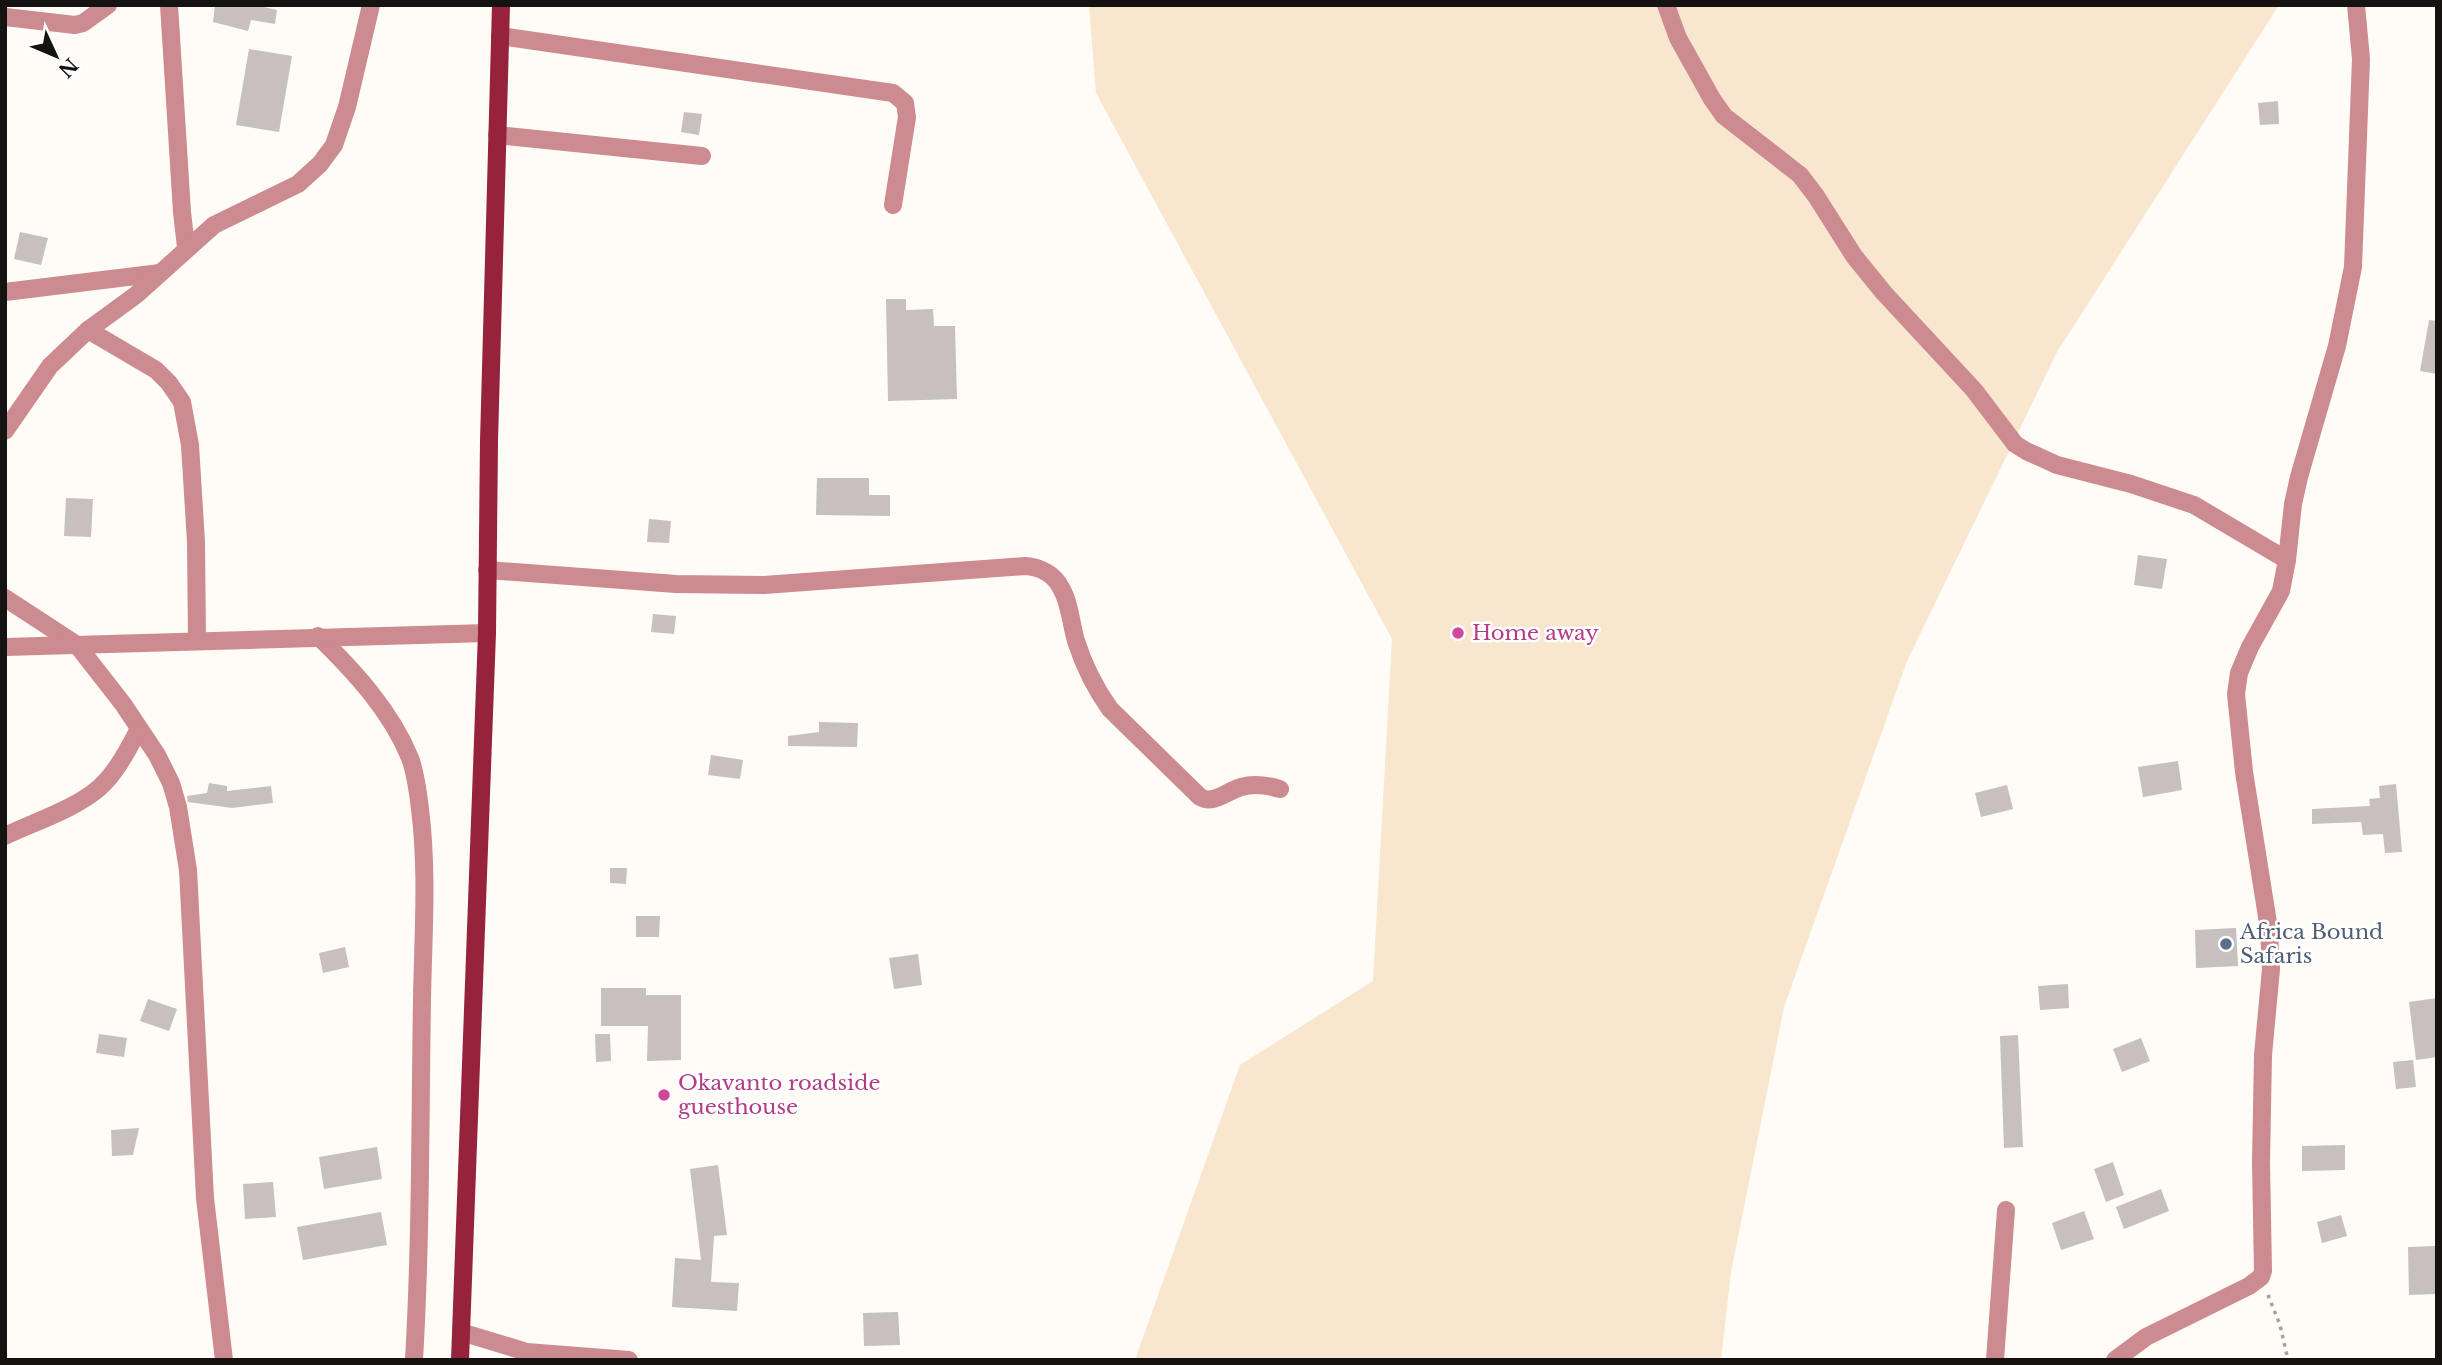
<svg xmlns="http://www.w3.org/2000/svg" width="2442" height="1365" font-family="'Libre Baskerville',serif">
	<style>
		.green { fill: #f8e6cf }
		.building { fill: #c7c0be }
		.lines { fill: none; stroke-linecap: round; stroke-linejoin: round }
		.path { stroke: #a6a29f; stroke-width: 3.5; stroke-dasharray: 3.5 5; stroke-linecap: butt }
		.minor { stroke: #cc8b90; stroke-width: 18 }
		.major { stroke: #96233b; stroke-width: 18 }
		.hotel-dot { fill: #d1479c; stroke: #fff; stroke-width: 2.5 }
		.service-dot { fill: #5c6f8a; stroke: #fff; stroke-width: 2.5 }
		.labels { text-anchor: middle; stroke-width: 5; stroke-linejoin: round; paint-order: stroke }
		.hotel-label { font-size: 21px; fill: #b23c85; stroke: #fff; text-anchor: start }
		.service-label { font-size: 21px; fill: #4e5e75; stroke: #fff; text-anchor: start }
	</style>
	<rect width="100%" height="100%" fill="#fffbf6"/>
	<!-- green -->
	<path class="green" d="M1089,5H2279L2057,352L1907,661L1784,1007L1731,1272L1721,1360H1135L1240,1065L1373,981L1392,639L1096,93Z"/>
	<!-- building -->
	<g class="building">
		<path d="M215,5H255L277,10L275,24L251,20L248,31L213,22Z"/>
		<path d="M249,49L292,56L279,132L236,125Z"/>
		<path d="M2278,101L2279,124L2260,125L2258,103Z"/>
		<path d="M684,112L702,114L699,135L681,132Z"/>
		<path d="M20,232L48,238L41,265L14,259Z"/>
		<path d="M886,299H906V310L933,309L934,326H955L957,399L888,401Z"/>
		<path d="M2429,320L2437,321V374L2420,371Z"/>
		<path d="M817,478H869V495H890V516L816,515Z"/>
		<path d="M66,498L93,499L91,537L64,536Z"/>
		<path d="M649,519L671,521L669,543L647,542Z"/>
		<path d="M2138,555L2167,559L2162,589L2134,585Z"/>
		<path d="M653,614L676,616L674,634L651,632Z"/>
		<path d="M819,722L858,723L857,747L788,746V736L819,732Z"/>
		<path d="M711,755L743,760L740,779L708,775Z"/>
		<path d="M2178,761L2182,790L2143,797L2138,767Z"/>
		<path d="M209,783L227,786V791L271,786L273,803L232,808L188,802L187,796L207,793Z"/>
		<path d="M2396,784L2402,852L2385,853L2383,834L2363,835L2361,822L2312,824V809L2370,806L2369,799L2380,798L2379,786Z"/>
		<path d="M2007,785L2013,809L1981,817L1975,793Z"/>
		<path d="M610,868H627L626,884L610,883Z"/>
		<path d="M636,916H660L659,937H636Z"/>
		<path d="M2236,928L2238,966L2196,968L2195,930Z"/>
		<path d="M345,947L349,967L323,973L319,953Z"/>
		<path d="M918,954L922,985L894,989L889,958Z"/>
		<path d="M2068,984L2069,1008L2040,1010L2038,986Z"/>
		<path d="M601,988H646V995H681V1060L647,1061L648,1026H601Z"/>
		<path d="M2437,998V1057L2416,1060L2409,1002Z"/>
		<path d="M148,999L177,1009L169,1031L140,1021Z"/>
		<path d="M99,1034L127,1038L124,1057L96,1053Z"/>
		<path d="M595,1034H610L611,1061L596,1062Z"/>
		<path d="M2018,1035L2023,1147L2004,1148L2000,1036Z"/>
		<path d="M2141,1038L2150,1061L2122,1072L2113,1049Z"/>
		<path d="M2413,1060L2416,1087L2396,1089L2393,1062Z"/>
		<path d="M139,1128L133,1155L112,1156L111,1130Z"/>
		<path d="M2345,1145V1170L2302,1171V1146Z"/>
		<path d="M377,1147L382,1179L324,1189L319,1157Z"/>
		<path d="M2113,1162L2124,1195L2106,1202L2094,1169Z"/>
		<path d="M718,1165L727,1235L714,1236L711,1282L739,1283L737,1311L672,1307L675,1258L701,1260L690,1169Z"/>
		<path d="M273,1182L276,1217L245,1219L243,1184Z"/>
		<path d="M2161,1189L2169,1211L2124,1229L2116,1207Z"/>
		<path d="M2084,1211L2094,1239L2061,1250L2052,1223Z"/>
		<path d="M381,1212L387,1245L303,1260L297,1227Z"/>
		<path d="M2341,1215L2347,1236L2322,1243L2317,1222Z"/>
		<path d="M2436,1246L2437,1294L2409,1295L2408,1247Z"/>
		<path d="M898,1312L900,1345L864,1346L863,1313Z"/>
	</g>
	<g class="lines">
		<!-- path -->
		<path class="path" d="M2268,1295L2280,1325L2288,1360"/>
		<!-- minor -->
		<g class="minor">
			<path d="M169,5L182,212L186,247"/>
			<path d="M1666,5L1678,38L1712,99L1724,116L1800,175L1816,196L1854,256L1884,293L1974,390L2015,444L2026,451L2057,465L2131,484L2194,505L2287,560"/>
			<path d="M5,17L75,25L83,23L108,5"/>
			<path d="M500,36L893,93L905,103L907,117L893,205"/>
			<path d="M497,135L702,156"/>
			<path d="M5,292L160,273"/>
			<path d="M88,330L156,370L169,383L182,402L190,445L196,542L197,641"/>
			<path d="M5,431L50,366L88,330L136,295L214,225L298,184L320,164L334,145L347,107L371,5"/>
			<path d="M487,570L676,584L764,585L1025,566C1040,567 1054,574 1061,588C1070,603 1071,624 1076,641C1084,666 1095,688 1110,709L1200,797C1214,805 1227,791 1241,787C1254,783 1267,785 1280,789"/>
			<path d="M5,598L77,645L123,704L157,755L171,783L178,807L188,870L205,1198L224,1360"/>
			<path d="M318,636C354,671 391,711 410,758C416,774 418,792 420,809C428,873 423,936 422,1000C420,1120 421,1240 414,1360"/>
			<path d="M5,647L487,633"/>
			<path d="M5,836C34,822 75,809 99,788C117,772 128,749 139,729"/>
			<path d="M461,1332L527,1352L629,1360"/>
			<path d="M1995,1360L2006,1210"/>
			<path d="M2115,1360L2146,1337L2249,1286L2261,1277L2263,1271L2261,1162L2263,1055L2271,969L2269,929L2244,772L2236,694L2239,673L2250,647L2281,591L2287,560L2293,504L2299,477L2337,346L2353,267L2361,59L2356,5"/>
		</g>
		<!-- major -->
		<path class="major" d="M460,1360L487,633L489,441L501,5"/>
	</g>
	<!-- markers -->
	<g class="hotel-dot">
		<circle cx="1458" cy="633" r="7"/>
		<circle cx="664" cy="1095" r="7"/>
	</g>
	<circle class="service-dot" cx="2226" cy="944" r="7"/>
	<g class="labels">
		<!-- hotel labels -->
		<g class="hotel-label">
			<text x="1472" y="640">Home away</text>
			<text x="678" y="1090">Okavanto roadside<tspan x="678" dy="24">guesthouse</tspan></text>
		</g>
		<!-- service labels -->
		<g class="service-label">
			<text x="2240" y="939">Africa Bound<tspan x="2240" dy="24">Safaris</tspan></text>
		</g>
	</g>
	<!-- border -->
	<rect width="2442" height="1365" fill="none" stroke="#151312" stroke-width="14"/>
	<!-- north arrow -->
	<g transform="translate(56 56) rotate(134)" stroke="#ffffff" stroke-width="5" paint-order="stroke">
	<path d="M0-5L12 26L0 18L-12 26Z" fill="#151312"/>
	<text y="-10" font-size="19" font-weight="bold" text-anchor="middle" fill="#151312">N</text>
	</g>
</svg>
